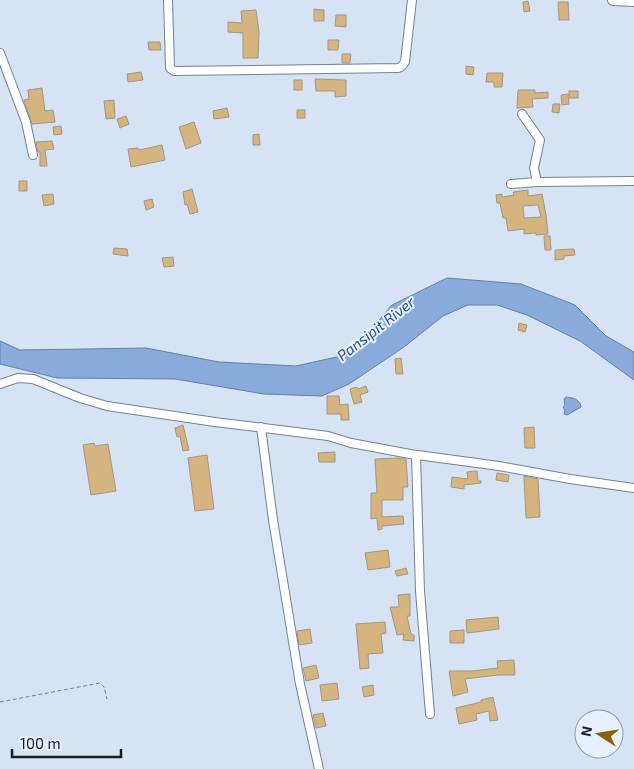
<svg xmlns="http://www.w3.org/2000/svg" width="634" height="769" font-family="'Exo 2',sans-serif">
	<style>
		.water { fill: #88abdb; stroke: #6680a4 }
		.building { fill: #d6b47f; stroke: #a19684; fill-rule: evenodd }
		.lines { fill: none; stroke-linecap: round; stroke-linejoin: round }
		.minor-casing { stroke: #758191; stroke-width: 10 }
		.tertiary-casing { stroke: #758191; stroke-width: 12 }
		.path { stroke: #79828e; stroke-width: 1; stroke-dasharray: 4 2.5; stroke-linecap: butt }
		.minor { stroke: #fff; stroke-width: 8 }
		.tertiary { stroke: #fff; stroke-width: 10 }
		.labels { text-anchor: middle; stroke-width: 4; stroke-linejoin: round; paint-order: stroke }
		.water-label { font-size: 15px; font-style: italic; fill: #28538f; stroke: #e6f0ff }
	</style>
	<rect width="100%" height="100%" fill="#d6e3f5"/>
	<!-- water -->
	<g class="water">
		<path d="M447,278L521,284L575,305L606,336L634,352V380L580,341L527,315L497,305H468L443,316L404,347L349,384L322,396L264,394L175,379L57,378L0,364V341L20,350L146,348L219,362L296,366L350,354L392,305Z"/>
		<path d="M566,397C573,398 580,399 581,407L567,415L564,414L565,410L563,407L565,405L564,399Z"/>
	</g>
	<!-- building -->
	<g class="building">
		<path d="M528,1L530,11L524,12L523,2Z"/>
		<path d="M558,2H568L569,20H559Z"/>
		<path d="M314,9L324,10V21H314Z"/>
		<path d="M256,10L259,32L258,58H243V33L228,32V22L242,23L241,11Z"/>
		<path d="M336,15H346V27L335,26Z"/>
		<path d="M328,40H339L338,50H328Z"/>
		<path d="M148,42H160L161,50H149Z"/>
		<path d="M342,54H351L350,63H342Z"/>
		<path d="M466,66L474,67L473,75L466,74Z"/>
		<path d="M141,72L143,80L128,82L127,74Z"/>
		<path d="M487,73H503L502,87H494V82H486Z"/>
		<path d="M315,79L346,80V96L335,97V91H316Z"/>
		<rect x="294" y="80" width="8" height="10"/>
		<path d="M42,88L45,111L53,110L55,122L32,124L24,100L29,99L28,90Z"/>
		<path d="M518,90H535V93L548,92V98L532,99L533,107L517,108Z"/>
		<rect x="569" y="91" width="9" height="7"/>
		<path d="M568,94L569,104L562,105L561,95Z"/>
		<path d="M114,100L115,118L106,119L104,101Z"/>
		<path d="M553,104H560L559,113L552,112Z"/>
		<path d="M227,108L229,117L214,119L213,111Z"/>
		<rect x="297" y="110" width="8" height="8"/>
		<path d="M126,116L129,124L120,128L117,119Z"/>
		<path d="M194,122L201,143L186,149L179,127Z"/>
		<path d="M61,126L62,134L54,135L53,127Z"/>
		<path d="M259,134L260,145H253V135Z"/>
		<path d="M52,141L54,149L45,150L47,166H40V152H38L36,142Z"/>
		<path d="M162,145L165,160L131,167L128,149L138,148L139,150Z"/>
		<rect x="19" y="181" width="8" height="10"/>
		<path d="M192,189L198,212L190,214L187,204L185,205L183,192Z"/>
		<path d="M528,190V196L542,194L546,215L548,234L536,235V233L524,234V229L508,231L506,218H503L500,203H497L496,195L502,194V197L514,195L513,192ZM538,205L541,217L524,218L523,206Z"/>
		<path d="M53,194L54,204L44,206L42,195Z"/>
		<path d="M152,199L154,207L146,210L144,201Z"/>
		<path d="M544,236H550L551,250H545Z"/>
		<path d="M114,248L127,249L128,256L113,254Z"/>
		<path d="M574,249L575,255L564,256V259L555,260V250Z"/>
		<path d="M173,257L174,266L164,267L162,258Z"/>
		<path d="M519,323L527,325L525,332L518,330Z"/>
		<path d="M401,358L403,374H396L395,359Z"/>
		<path d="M366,386L368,392L360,395L362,402L354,404L350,389L357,387L358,389Z"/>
		<path d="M327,396H339L340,405L348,404L349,420H341V414H327Z"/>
		<path d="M183,425L189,450L183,451L180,436L177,437L175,428Z"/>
		<path d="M534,427L535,448H525L524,428Z"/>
		<path d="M94,443L95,446L108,444L116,491L91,495L83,445Z"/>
		<path d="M335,452V462H319L318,453Z"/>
		<path d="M207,455L214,509L195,511L188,458Z"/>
		<path d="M399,458L406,459L408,487H403V500H382V517L403,516L404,524L382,526V529L378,530L377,518L371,519V493H377L375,459Z"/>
		<path d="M477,471L478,481H481V483L464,485V489L451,487L452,477L468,479L467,472Z"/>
		<path d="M497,473L509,475L508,482L496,480Z"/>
		<path d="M524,476L538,479L540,517L526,518Z"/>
		<path d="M388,550L390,567L368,570L365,553Z"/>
		<path d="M406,568L408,574L397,576L395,571Z"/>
		<path d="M410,594V616H407L411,634L414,635V641L403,640L404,634L397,635L390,607H399L398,595Z"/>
		<path d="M498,617L499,629L467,633L466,620Z"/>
		<path d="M385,622L386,633L381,634L383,653L368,654L369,668L360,669L356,624Z"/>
		<path d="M310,629L312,643L299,645L297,631Z"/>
		<path d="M464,630V643H450V631Z"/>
		<path d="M514,660L515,675H498L465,679L468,692L453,696L449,671H472L498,668L497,661Z"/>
		<path d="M316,665L319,678L306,681L303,668Z"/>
		<path d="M337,683L339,699L322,701L320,685Z"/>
		<path d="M373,685L374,695L364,697L362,687Z"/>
		<path d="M493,697L498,720L490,721L489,711L476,714L477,720L459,724L456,708L481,702V700Z"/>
		<path d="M323,713L326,726L316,728L313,715Z"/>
	</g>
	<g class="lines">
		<!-- minor casing -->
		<g class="minor-casing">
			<g id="minor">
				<path d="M168,0L170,68L174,71L398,68L401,67L405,62L412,0"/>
				<path d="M0,53L26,122L33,155"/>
				<path d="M522,114L540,140L534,168L537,182L634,181"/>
				<path d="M511,184L537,182"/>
				<path d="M0,384L18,378L33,379L80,398L107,406L215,422L328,436L351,443L410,454L499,466L570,479L634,488"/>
				<path d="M261,427L273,520L300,684L319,769"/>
				<path d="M416,455L420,591L430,714"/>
			</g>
		</g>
		<!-- tertiary casing -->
		<g class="tertiary-casing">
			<path id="tertiary" d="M613,0L634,1"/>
		</g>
		<!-- path -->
		<path class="path" d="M0,702L100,683L104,687L107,699"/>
		<!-- minor -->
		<use href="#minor" class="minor"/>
		<!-- tertiary -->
		<use href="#tertiary" class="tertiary"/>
	</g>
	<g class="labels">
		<!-- water labels -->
		<g class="water-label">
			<text transform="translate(376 329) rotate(-38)" y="5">Pansipit River</text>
		</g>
	</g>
	<!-- north arrow -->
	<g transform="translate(599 734) rotate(282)"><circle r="24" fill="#e6f0ff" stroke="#949ba7"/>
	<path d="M0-4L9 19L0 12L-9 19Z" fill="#8a6001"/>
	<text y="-8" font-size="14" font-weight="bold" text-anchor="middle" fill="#181c22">N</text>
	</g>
	<!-- scale -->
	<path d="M12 749v8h109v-8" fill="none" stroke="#181c22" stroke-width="2.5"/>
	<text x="20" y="749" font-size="15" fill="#181c22" stroke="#e6f0ff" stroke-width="4" paint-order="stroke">100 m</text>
</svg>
